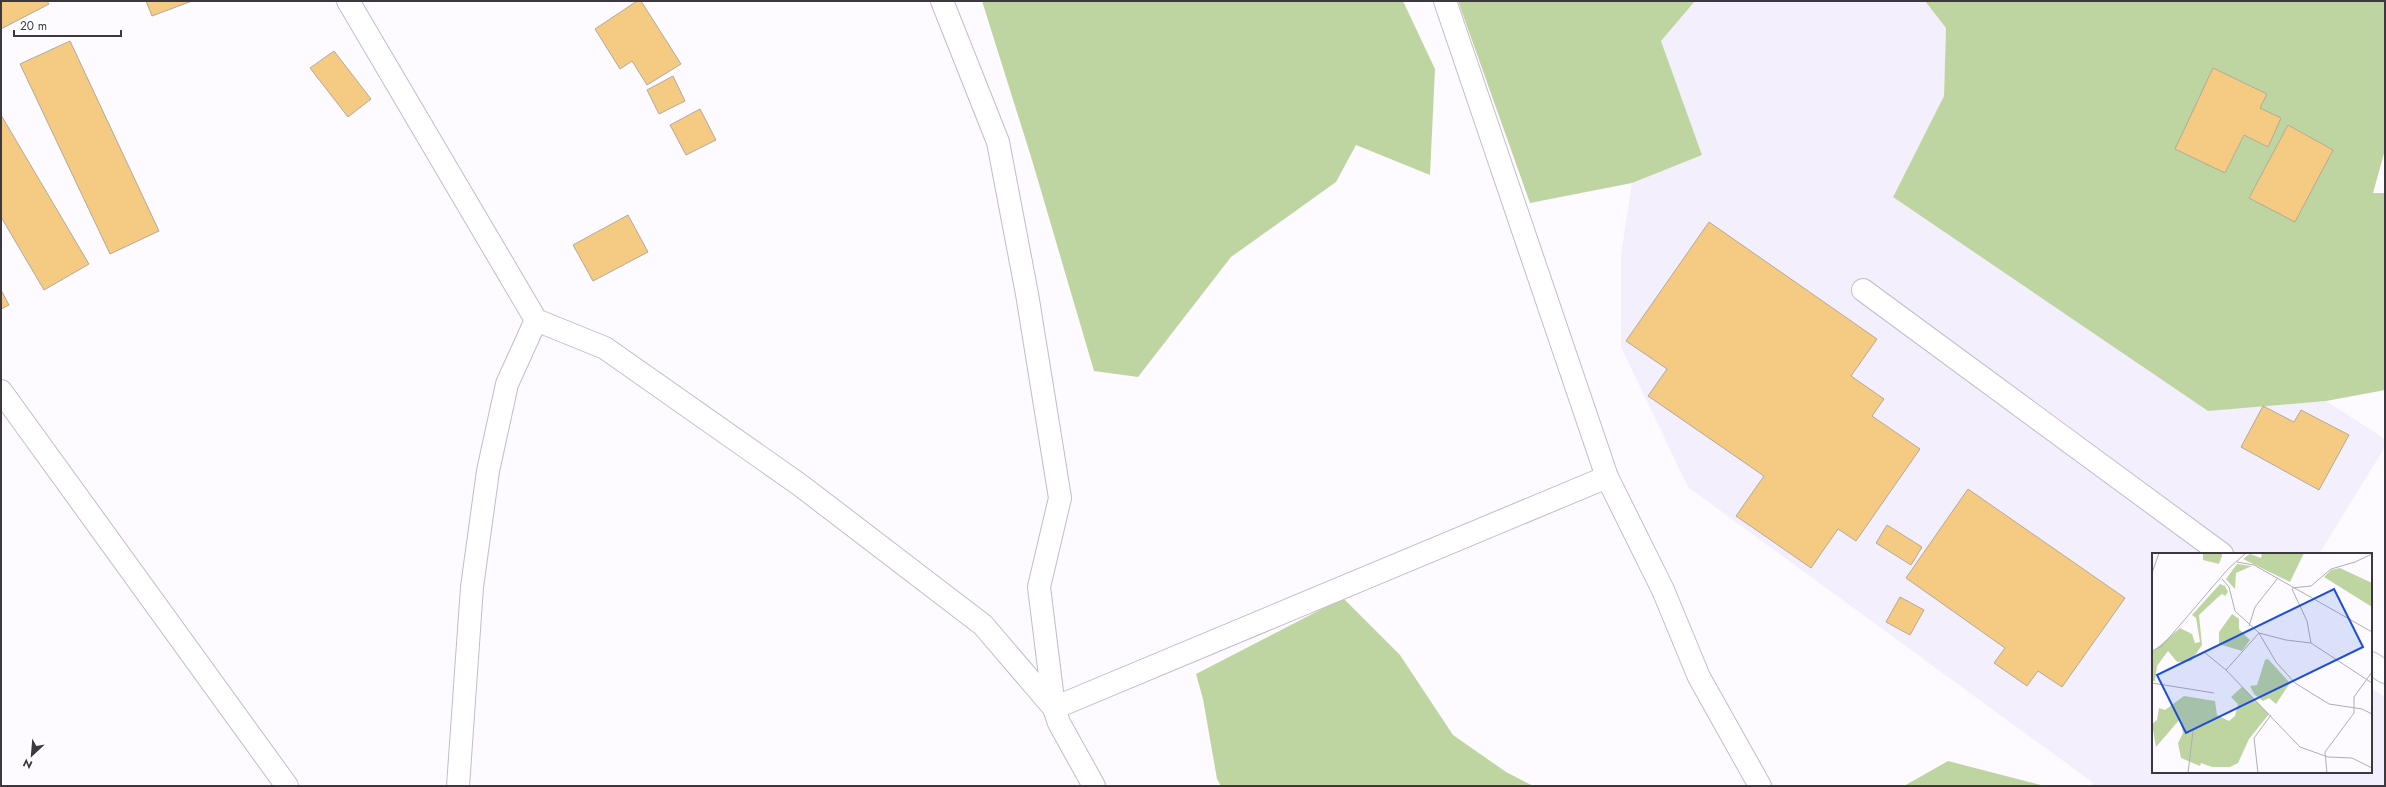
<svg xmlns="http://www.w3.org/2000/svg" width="2386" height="787" font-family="Jost,sans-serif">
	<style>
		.industrial { fill: #f4effc }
		.green { fill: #bfd5a1 }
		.building { fill: #f5cb83; stroke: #b4a997 }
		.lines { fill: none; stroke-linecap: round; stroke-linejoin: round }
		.minor-casing { stroke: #c4bacd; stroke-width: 24 }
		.minor { stroke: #fff; stroke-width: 22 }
		.inset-road { fill: none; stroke: #b0adb3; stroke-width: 1 }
		.view { fill: #1d4ed8; fill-opacity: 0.15; stroke: #1d4ed8; stroke-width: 2 }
		.inset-edge { fill: none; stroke: #3d3840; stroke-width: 2 }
	</style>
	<rect width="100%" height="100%" fill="#fdfbff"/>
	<!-- industrial -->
	<path class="industrial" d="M1695,1H1925L1946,28L1944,96L1893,196L2208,411L2326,401L2385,439V447L2319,554H2153V772H2371V688L2385,697V786H2093L2092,782L1688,487L1621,347V255L1632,183L1702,155L1661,41Z"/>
	<!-- green -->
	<g class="green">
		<path d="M982,1H1403L1435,69L1430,175L1356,145L1336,182L1231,257L1138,377L1094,371L1032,160Z"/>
		<path d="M1458,1H1695L1661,41L1702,155L1632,183L1530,203Z"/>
		<path d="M1925,1H2385V150L2373,193H2385V390L2326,401L2208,411L1893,197L1944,96L1946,28Z"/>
		<path d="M1343,598L1400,655L1453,735L1506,772L1533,786H1221L1217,779L1203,699L1196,674Z"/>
		<path d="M1948,761L2045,786H1904Z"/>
	</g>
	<!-- building -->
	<g class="building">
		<path d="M1,1H47L49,4L1,29Z"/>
		<path d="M146,1H192L152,16Z"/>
		<path d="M637,1H641L681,64L647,85L632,61L620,69L595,29Z"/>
		<path d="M70,41L159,231L110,254L20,64Z"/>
		<path d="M334,51L371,99L348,117L310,68Z"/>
		<path d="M2213,68L2267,94L2260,108L2281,118L2268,147L2244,135L2225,173L2175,149Z"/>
		<path d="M673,76L685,101L659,114L647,90Z"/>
		<path d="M700,109L716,140L686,155L670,125Z"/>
		<path d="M1,115L89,264L44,290L1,217Z"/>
		<path d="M2288,125L2333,150L2295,222L2249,198Z"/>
		<path d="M628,215L648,252L593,281L573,245Z"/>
		<path d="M1709,222L1877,339L1851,376L1884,399L1872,416L1920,449L1856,541L1838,529L1811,568L1736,516L1764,476L1648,396L1667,369L1626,341Z"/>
		<path d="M1,290L9,305L1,309Z"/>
		<path d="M2263,406L2294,422L2301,410L2349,435L2319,490L2241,447Z"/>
		<path d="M1968,489L2125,598L2062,687L2038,671L2027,686L1994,663L2005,648L1906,578Z"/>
		<path d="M1887,525L1922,547L1911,565L1876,543Z"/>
		<path d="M1900,597L1924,610L1910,635L1886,622Z"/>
	</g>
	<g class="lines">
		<!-- minor casing -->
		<g class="minor-casing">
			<g id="minor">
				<path d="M348,1L536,320L605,348L800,485L983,625L1054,708"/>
				<path d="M942,1L998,142L1027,294L1060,498L1039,587L1054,708L1059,723L1094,786"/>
				<path d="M1445,1L1607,477L1663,590L1699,677L1760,786"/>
				<path d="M1863,290L2222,554"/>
				<path d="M1,391L287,786"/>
				<path d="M2371,663L2385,672"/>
				<path d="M1054,708L1607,477"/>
				<path d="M458,786L472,587L488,471L507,384L536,320"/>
			</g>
		</g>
		<!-- minor -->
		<use href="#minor" class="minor"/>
	</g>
	<!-- overview -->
	<g transform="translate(2152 553)">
		<rect width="220" height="220" fill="#fdfbff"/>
		<path d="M51,0H70V3L67,11L51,7ZM110,0L138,1L152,0L138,29L91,6L98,1L109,5ZM85,11L100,13L84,20L83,36L74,26ZM188,15L220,30V54L172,24L179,17ZM68,31L73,33L76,39L73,43L70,41L65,45L47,62L50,92L39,108L25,109L16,98L5,113L3,128H0V99L28,75L40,81L43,90L48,89L44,65L40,62ZM80,61L87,66V76L98,87L90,98L67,91V79ZM116,106L138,130L124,151L117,145L111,148L102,141L98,133L105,132L113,107ZM90,134L117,161L97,186L86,210L78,214H60L49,210L48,213L29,205L26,190L31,180L28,166L4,194L0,171L5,167L7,155L13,157L32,143L63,148L65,162L77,168L83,163L86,151L79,144Z" fill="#bfd5a1"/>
		<path class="inset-road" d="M85,9L102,12L220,79M0,20L7,0M70,26L77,34L83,58L107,80L134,87L159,90L220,130M140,35L159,33L179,16L203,9L220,1M140,36L155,68L159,90M97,73L103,54L125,26M107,80L124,109L143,130L177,151L210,156L220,161M0,98L10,93L76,16L94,0M52,99L74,117L148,194L176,204L200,205L220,215M74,117L107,80M0,130L62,140M36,220L41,178M106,220L102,185L119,162M175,220L173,199L202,160V144L220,119"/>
		<path class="view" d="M182,36L211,94L34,180L5,122Z"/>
		<rect width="220" height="220" class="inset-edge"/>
	</g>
	<!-- border -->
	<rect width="2386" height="787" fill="none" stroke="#3d3840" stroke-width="4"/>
	<!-- north arrow -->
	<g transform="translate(32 755) rotate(206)" stroke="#ffffff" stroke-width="3" paint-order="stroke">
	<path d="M0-3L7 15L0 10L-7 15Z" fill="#3d3840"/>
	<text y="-6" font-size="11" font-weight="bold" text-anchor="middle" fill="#3d3840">N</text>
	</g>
	<!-- scale -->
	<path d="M14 30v6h107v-6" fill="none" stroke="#3d3840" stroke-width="2"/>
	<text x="20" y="30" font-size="12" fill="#3d3840" stroke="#ffffff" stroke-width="3" paint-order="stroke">20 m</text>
</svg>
